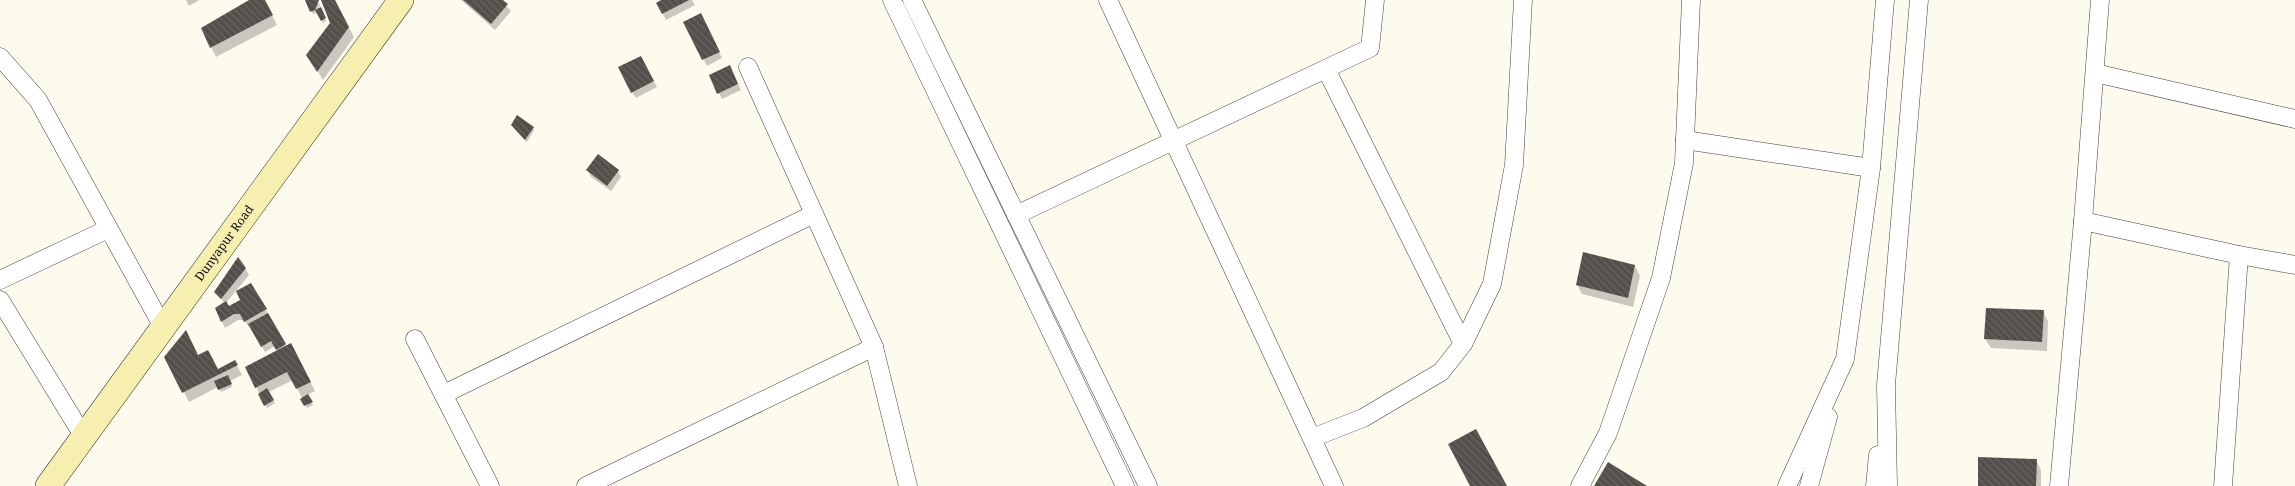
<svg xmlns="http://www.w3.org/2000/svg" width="2295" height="486" font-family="'Noto Serif',serif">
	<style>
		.shadow { fill: #0003 }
		.building { fill: url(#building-back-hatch) }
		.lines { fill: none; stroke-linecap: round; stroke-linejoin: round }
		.street-casing { stroke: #404040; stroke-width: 19 }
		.secondary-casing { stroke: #2f2f2f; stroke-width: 26 }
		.street { stroke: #fff; stroke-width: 18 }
		.secondary { stroke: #f7efaf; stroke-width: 25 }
		.labels { text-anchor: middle; stroke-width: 5; stroke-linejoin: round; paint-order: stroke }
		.street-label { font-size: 12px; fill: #0d0d0d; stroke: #fff }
	</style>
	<defs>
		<pattern id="building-back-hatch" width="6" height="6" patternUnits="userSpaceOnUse" patternTransform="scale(1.25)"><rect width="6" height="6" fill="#544e4a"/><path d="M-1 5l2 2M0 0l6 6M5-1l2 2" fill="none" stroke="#686360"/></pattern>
	</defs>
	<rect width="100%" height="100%" fill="#fdfaee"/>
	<!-- shadow -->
	<g class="shadow">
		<path d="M186,0H199L189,6Z"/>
		<path d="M252,0H264L277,25L216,57L202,29Z"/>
		<path d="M306,0H317L320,5L318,10L322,11L326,21L323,23L318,12L313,14Z"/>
		<path d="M323,0H334L354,37L323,80L308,55L332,23Z"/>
		<path d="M461,0H501L511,11L495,30Z"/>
		<path d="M664,0H692L695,5L666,20L663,14Z"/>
		<path d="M704,21L722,58L707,66L685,22Z"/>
		<path d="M644,63L657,87L636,98L632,92Z"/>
		<path d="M733,73L741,90L722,99L719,93Z"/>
		<path d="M514,128H533L534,130L527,142Z"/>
		<path d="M588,170L618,171L621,177L611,191L591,177Z"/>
		<path d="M1635,266L1640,276L1633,307L1582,294L1577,285Z"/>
		<path d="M245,268L249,275L226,303L229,308L242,300L251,284L287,347L296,354L315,391L307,395L313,405L307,408L293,380L269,392L275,403L267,408L256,387L278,351L275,346L265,352L250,326L249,327L244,320H238L225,328L216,309L225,304L216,292Z"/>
		<path d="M2043,312L2048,321L2047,351L1991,348L1985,339Z"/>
		<path d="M198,356L218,370L235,362L242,375L230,381L232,387L221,392L218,387L189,402L166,357Z"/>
		<path d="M2036,460L2041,470V486H1979Z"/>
	</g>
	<!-- building -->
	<g class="building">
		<path d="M249,0H265L273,15L210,48L201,28Z"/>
		<path d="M305,0H319L315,10L321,7L326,18L321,21L315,10L310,12Z"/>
		<path d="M321,0H335L349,27L317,72L306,55L330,23Z"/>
		<path d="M463,0H503L508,4L491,24Z"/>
		<path d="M661,0H689L662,14L656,3Z"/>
		<path d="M701,13L720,52L702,60L683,22Z"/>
		<path d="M641,56L654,81L631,93L618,67Z"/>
		<path d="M730,65L738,84L717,94L709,75Z"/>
		<path d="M517,115L534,127L525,140L511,125Z"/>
		<path d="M598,154L619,170L607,186L586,170Z"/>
		<path d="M1583,252L1635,265L1628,298L1576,285Z"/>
		<path d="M238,257L246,268L221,299L214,292Z"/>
		<path d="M251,283L267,309L244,322L240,314H234L221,322L215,308L226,301L229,306L240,300L236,291Z"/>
		<path d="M1986,308L2044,310L2042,342L1984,339Z"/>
		<path d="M268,313L286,344L276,350L271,341L261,347L248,324Z"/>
		<path d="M186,330L198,355L208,350L218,369L235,360L238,365L182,393L164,357Z"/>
		<path d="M291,343L311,382L296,389L287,372L255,388L245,367Z"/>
		<path d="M228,375L232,384L218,390L214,381Z"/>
		<path d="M267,388L274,400L264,406L258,394Z"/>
		<path d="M308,394L313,402L304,406L300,399Z"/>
		<path d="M1476,429L1507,486H1470L1448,444Z"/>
		<path d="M1978,457L2037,459L2036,486H1978Z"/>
		<path d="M1608,462L1647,486H1594Z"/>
	</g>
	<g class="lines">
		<!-- street casing -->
		<g class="street-casing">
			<g id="street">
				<path d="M892,0L1125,486"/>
				<path d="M912,0L1148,486"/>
				<path d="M1108,0L1334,486"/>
				<path d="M0,57L38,100L163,327"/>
				<path d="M748,67L874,347L908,486"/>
				<path d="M2095,73L2295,119"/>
				<path d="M1685,140L1871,168"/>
				<path d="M1016,215L1370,48L1375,0"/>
				<path d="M2083,221L2239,255L2295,265"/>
				<path d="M0,280L108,229"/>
				<path d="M0,300L84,437"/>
				<path d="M415,339L490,486"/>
				<path d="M1463,344L1492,284L1514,165L1523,0"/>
				<path d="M444,394L814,214"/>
				<path d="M1312,438L1363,418L1441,372L1463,344L1326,69"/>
				<path d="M586,486L874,347"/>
				<path d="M1580,486L1608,433L1661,278L1684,163L1691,0"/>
				<path d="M1787,486L1845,359L1871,168L1885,0"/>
				<path d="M1809,486L1828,417"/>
				<path d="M1875,486L1878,455"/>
				<path d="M1888,486L1886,385L1919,0"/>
				<path d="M2059,486L2083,221L2100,0"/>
				<path d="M2223,486L2239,255"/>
			</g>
		</g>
		<!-- secondary casing -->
		<g class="secondary-casing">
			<g id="secondary">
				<path id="s1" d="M48,486L401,0"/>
			</g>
		</g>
		<!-- street -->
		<use href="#street" class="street"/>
		<!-- secondary -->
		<use href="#secondary" class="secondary"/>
	</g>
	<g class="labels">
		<!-- street labels -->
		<g class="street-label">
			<text dy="4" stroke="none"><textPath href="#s1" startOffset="300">Dunyapur Road</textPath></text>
		</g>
	</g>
</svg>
